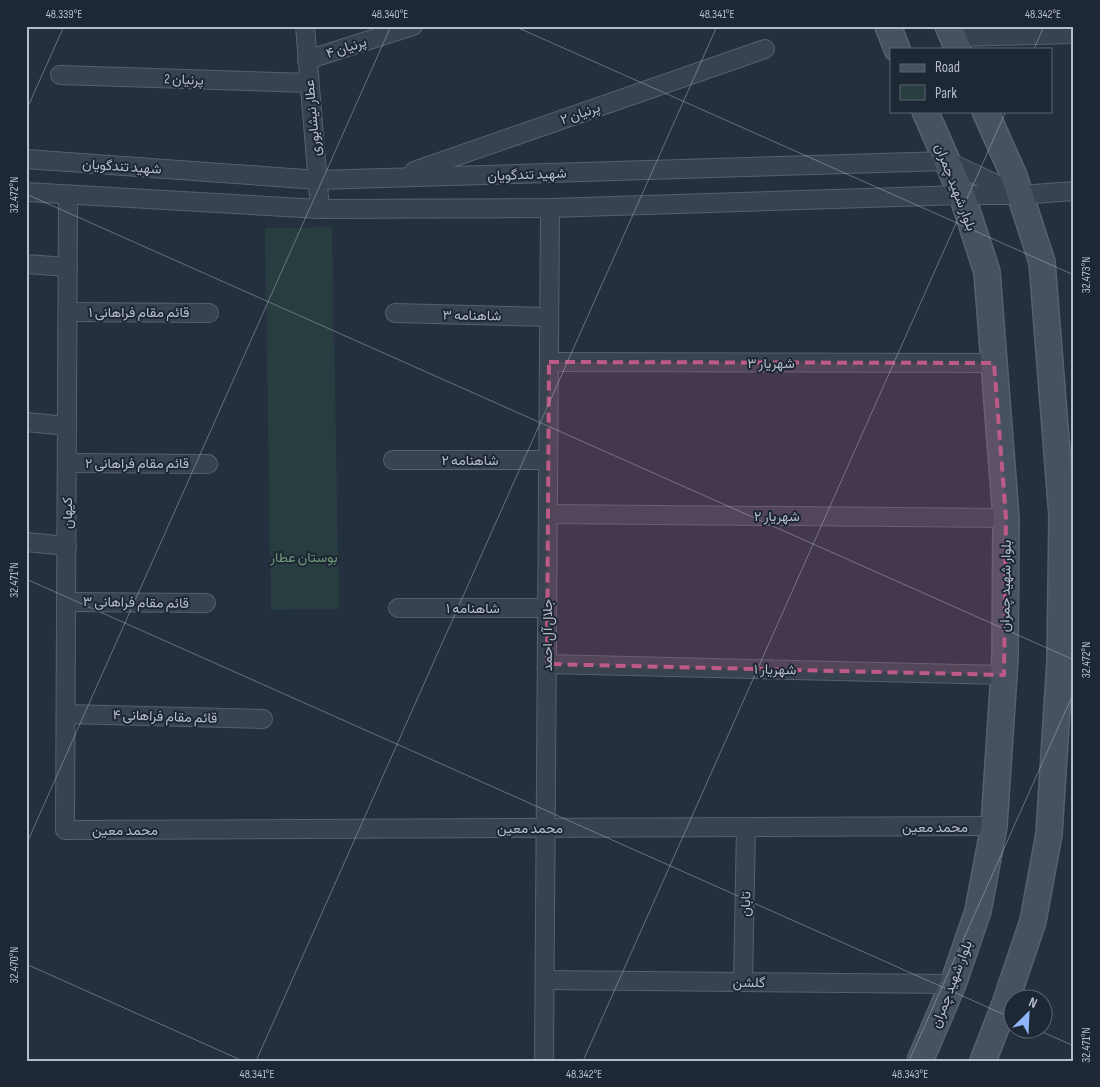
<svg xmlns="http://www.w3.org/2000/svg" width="1100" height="1087" font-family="'Sofia Sans Condensed',Vazirmatn,sans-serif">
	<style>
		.green { fill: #273d40 }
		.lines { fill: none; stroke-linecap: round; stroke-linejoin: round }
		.street-casing { stroke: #57606d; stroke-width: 20 }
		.secondary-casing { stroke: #57606d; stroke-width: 28 }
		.street { stroke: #39424f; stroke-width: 18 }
		.secondary { stroke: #475162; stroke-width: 25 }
		.marked { fill: #bd5a87; fill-opacity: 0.2; stroke: #bd5a87; stroke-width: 4; stroke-dasharray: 10 6; stroke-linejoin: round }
		.ticks { fill: none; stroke: #b5bdca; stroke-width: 1; stroke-opacity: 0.45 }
		.labels { text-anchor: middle; stroke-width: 4; stroke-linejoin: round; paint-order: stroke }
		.street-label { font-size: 14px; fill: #b5bdca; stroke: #1e2734 }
		.park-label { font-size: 14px; fill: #6c9a77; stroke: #1e2734 }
		.neatline { fill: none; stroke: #b5bdca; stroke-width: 2 }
		.ticks-label { font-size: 12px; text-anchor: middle; fill: #b5bdca }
	</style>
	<rect width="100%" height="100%" fill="#25303f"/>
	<!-- green -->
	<path class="green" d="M332,227L339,609L271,610L265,228Z"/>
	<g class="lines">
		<!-- street casing -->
		<g class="street-casing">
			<g id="street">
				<path d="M305,26L320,209"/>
				<path d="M953,37L1074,34"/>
				<path d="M307,60L413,26"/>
				<path d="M60,75L309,83"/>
				<path d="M26,159L318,180L947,161L1015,193"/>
				<path d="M414,171L765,49"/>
				<path d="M26,192L320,209L550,208L962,195H1020L1074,191"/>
				<path d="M68,195L65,830L994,826"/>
				<path d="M26,264L68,267"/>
				<path d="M68,312L209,313"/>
				<path d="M395,313L549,317"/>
				<path d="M549,362L994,363"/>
				<path d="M26,422L67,426"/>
				<path d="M393,460H548"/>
				<path d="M67,463L208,464"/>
				<path d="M548,514L1006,518"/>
				<path d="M26,542L67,546"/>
				<path d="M66,602L206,603"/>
				<path d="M398,608H547"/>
				<path d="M547,664L1004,675"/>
				<path d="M66,714L263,719"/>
				<path d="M545,980L953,984"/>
				<path d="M743,982L746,827"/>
				<path d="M544,1061L550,208"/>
			</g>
		</g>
		<!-- secondary casing -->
		<g class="secondary-casing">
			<g id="secondary">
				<path d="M888,26L897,49"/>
				<path d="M948,26L958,49"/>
				<path d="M920,1061L953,984L978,911L994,826L1005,658L1006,518L987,272L962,195L925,111"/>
				<path d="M983,1061L1005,1004L1033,921L1049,834L1060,661L1062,516L1042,262L1014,176L985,111"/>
			</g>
		</g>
		<!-- street -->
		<use href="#street" class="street"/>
		<!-- secondary -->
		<use href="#secondary" class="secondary"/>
	</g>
	<!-- marked area -->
	<path class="marked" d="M549,362L994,363L1006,518L1004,675L547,664Z"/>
	<!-- ticks -->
	<path class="ticks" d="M514,26L1074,275M1034,49L1044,26M26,111L64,26M26,194L1074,660M26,579L1012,1018M26,845L391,26M26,964L243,1061M1038,1030L1074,1046M256,1061L717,26M583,1061L1006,111M909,1061L1074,692"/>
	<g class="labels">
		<!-- street labels -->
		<g class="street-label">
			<text transform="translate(346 47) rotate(-18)" y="5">پرنیان ۴</text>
			<text transform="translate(184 79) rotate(2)" y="5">پرنیان 2</text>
			<text transform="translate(580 113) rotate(-19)" y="5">پرنیان ۲</text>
			<text transform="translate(312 118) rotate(-95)" y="5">عطار نیشابوری</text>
			<text transform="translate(122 166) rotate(4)" y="5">شهید تندگویان</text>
			<text transform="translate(527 174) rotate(-2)" y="5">شهید تندگویان</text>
			<text transform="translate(956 187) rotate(69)" y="5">بلوار شهید چمران</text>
			<text x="139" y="317">قائم مقام فراهانی ۱</text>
			<text transform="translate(472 315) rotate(1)" y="5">شاهنامه ۳</text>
			<text x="771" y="368">شهریار ۳</text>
			<text x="470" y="465">شاهنامه ۲</text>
			<text x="137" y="468">قائم مقام فراهانی ۲</text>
			<text transform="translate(67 513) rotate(-90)" y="5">کیهان</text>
			<text x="777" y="521">شهریار ۲</text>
			<text transform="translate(1005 586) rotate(-89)" y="5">بلوار شهید چمران</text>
			<text transform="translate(136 602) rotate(1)" y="5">قائم مقام فراهانی ۳</text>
			<text x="473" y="613">شاهنامه ۱</text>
			<text transform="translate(547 635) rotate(-90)" y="5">جلال آل احمد</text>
			<text transform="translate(775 669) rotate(1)" y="5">شهریار ۱</text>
			<text transform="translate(165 716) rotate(2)" y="5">قائم مقام فراهانی ۴</text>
			<text x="935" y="832">محمد معین</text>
			<text x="530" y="833">محمد معین</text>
			<text x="125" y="835">محمد معین</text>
			<text transform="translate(745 904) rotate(-89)" y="5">تابان</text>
			<text transform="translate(749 982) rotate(1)" y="5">گلشن</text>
			<text transform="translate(951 984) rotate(-69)" y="5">بلوار شهید چمران</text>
		</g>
		<!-- park labels -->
		<g class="park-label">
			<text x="304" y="562">بوستان عطار</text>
		</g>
	</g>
	<!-- border -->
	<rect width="1100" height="1087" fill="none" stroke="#1e2734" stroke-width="55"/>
	<!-- legend -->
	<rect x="890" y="48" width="162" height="65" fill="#1e2734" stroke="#5a6370"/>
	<rect x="900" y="64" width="25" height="8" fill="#475162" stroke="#5a6370"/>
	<text x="935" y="72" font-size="15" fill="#b5bdca">Road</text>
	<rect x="900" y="85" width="25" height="15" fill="#273d40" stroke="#5a6370"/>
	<text x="935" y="98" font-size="15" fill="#b5bdca">Park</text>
	<!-- north arrow -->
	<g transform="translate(1028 1014) rotate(24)"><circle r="24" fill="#1e2734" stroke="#5a6370"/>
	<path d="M0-4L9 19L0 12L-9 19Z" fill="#8db5f7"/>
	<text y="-8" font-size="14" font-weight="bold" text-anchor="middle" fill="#b5bdca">N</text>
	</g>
	<rect x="28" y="28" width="1044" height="1032" class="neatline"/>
	<g class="ticks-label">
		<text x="64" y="18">48.339°E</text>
		<text x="390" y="18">48.340°E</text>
		<text x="717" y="18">48.341°E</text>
		<text x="1043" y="18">48.342°E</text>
		<text transform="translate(14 195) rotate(-90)" y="4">32.472°N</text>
		<text transform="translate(1086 275) rotate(-90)" y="4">32.473°N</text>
		<text transform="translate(14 580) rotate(-90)" y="4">32.471°N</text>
		<text transform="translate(1086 660) rotate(-90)" y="4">32.472°N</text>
		<text transform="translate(14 965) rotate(-90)" y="4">32.470°N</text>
		<text transform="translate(1086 1045) rotate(-90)" y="4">32.471°N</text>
		<text x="257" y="1078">48.341°E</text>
		<text x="584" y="1078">48.342°E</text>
		<text x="910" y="1078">48.343°E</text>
	</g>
</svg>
